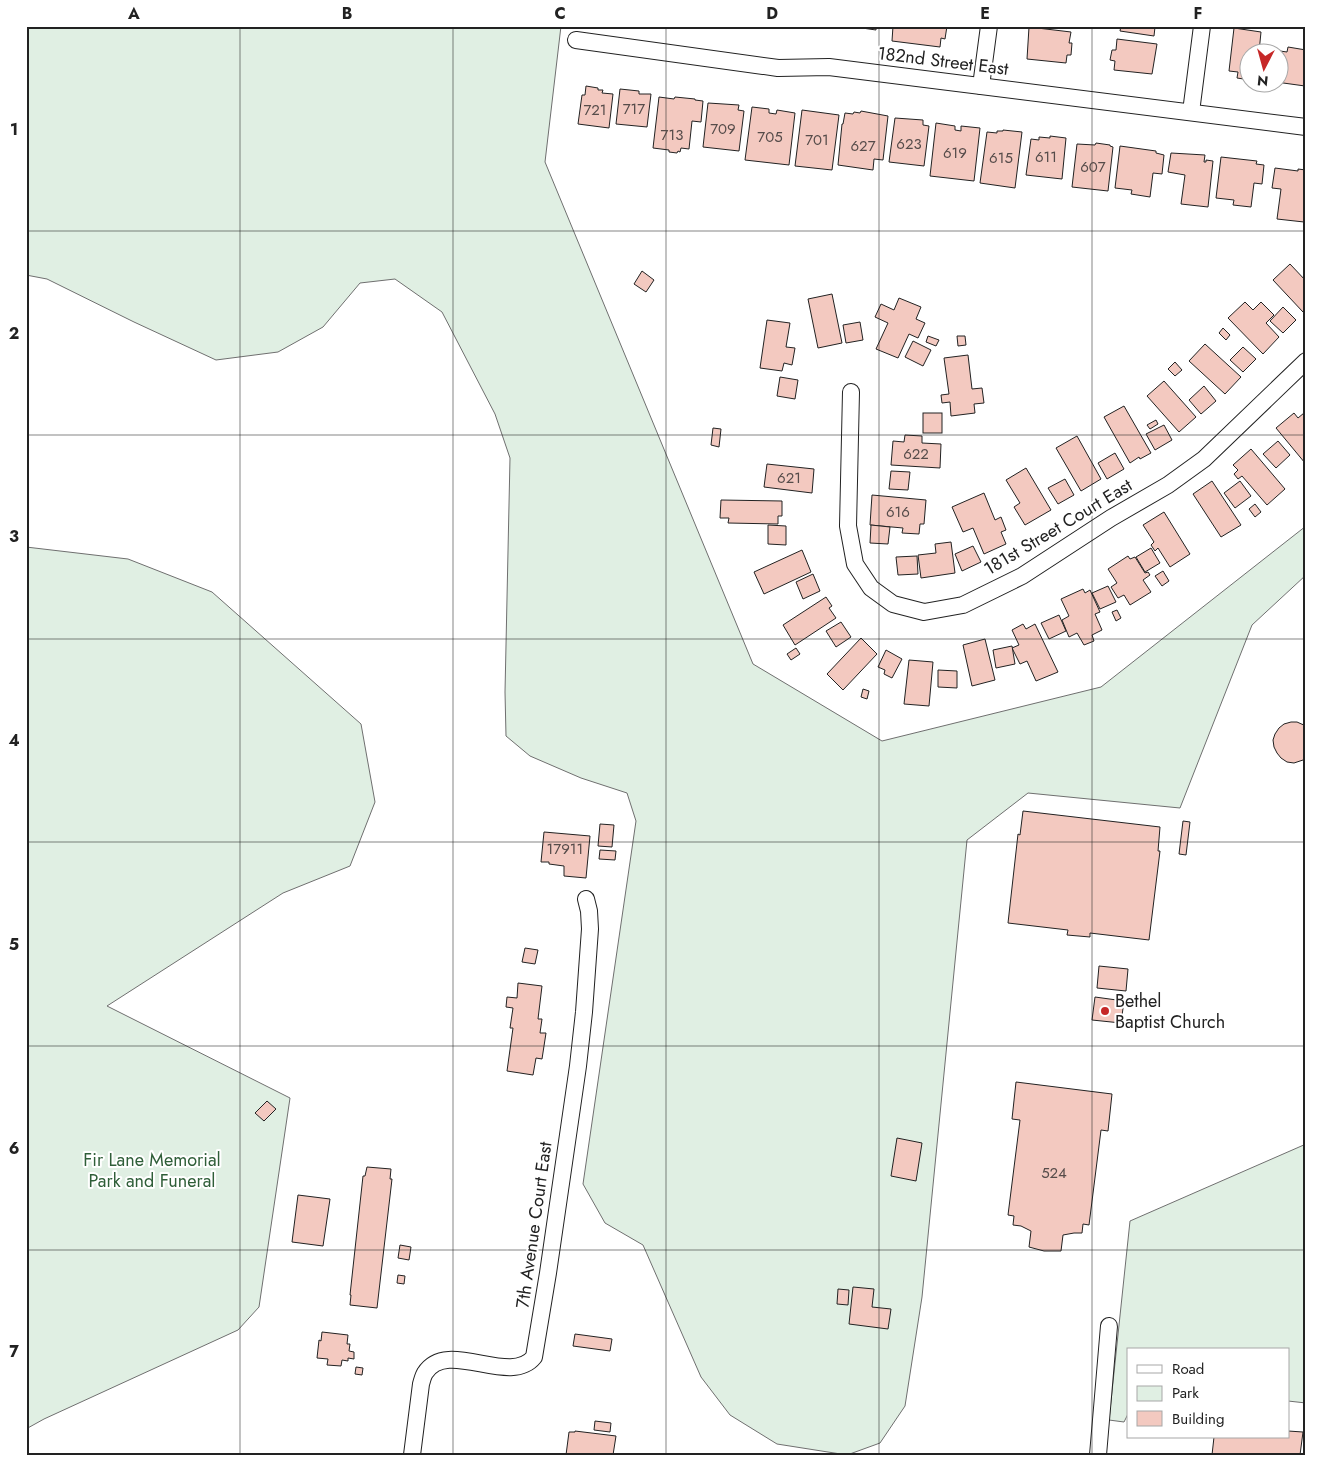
<svg xmlns="http://www.w3.org/2000/svg" width="1332" height="1481" font-family="Jost,sans-serif">
	<style>
		.green { fill: #e0efe3; stroke: #6f6f6f }
		.building { fill: #f3c9c0; stroke: #222 }
		.lines { fill: none; stroke-linecap: round; stroke-linejoin: round }
		.street-casing { stroke: #222; stroke-width: 18 }
		.street { stroke: #fff; stroke-width: 16 }
		.grid { fill: none; stroke: #222; stroke-width: 1; stroke-opacity: 0.55 }
		.poi-dot { fill: #c62828; stroke: #fff; stroke-width: 2 }
		.labels { text-anchor: middle; stroke-width: 4; stroke-linejoin: round; paint-order: stroke }
		.number-label { font-size: 15px; fill: #564c4a }
		.street-label { font-size: 18px; fill: #222; stroke: #fff }
		.poi-label { font-size: 18px; fill: #222; stroke: #fff; text-anchor: start }
		.park-label { font-size: 18px; fill: #2f5e38; stroke: #fff }
		.neatline { fill: none; stroke: #222; stroke-width: 2 }
		.grid-label { font-size: 16px; text-anchor: middle; font-weight: bold; fill: #222 }
	</style>
	<rect width="100%" height="100%" fill="#fff"/>
	<!-- green -->
	<g class="green">
		<path d="M26,26H561L545,162L753,664L882,741L1101,687L1306,526V575L1252,625L1180,808L1028,793L967,840L922,1297L905,1406L880,1443L847,1455L777,1444L730,1415L701,1377L643,1245L605,1223L583,1184L636,821L627,793L581,778L530,756L506,736L505,692L510,458L495,414L442,312L395,279L360,283L323,327L278,352L216,360L134,322L47,279L26,275Z"/>
		<path d="M26,547L128,559L212,592L361,724L375,802L350,866L283,893L107,1006L290,1098L259,1307L238,1330L44,1419L26,1429Z"/>
		<path d="M1306,1144V1403L1288,1401V1350H1128V1414L1124,1422L1109,1420L1130,1221Z"/>
	</g>
	<!-- building -->
	<g class="building">
		<path d="M858,26H876V30L862,28Z"/>
		<path d="M893,26H947L945,39L941,38L940,47L892,41Z"/>
		<path d="M1121,26H1157L1155,27L1154,36L1120,31Z"/>
		<path d="M1029,27L1071,32L1069,43H1072L1071,55H1067L1066,63L1027,59Z"/>
		<path d="M1234,28L1261,32L1259,52H1250V80L1237,78L1238,72L1229,71Z"/>
		<path d="M1117,39L1157,44L1152,74L1114,70L1115,61L1110,60L1112,50H1116Z"/>
		<path d="M1288,47L1306,50L1305,86L1276,82H1280V52H1273V50L1287,52Z"/>
		<path d="M586,86L598,88V90H603L602,93L613,94L609,128L578,124L582,95H585Z"/>
		<path d="M620,89L639,91V94H651L647,127L616,124Z"/>
		<path d="M659,97L674,99L675,97L695,99V100L703,101L701,122L692,121L689,149L681,148L680,152L678,151L677,153L669,152V150L653,148Z"/>
		<path d="M708,103L739,105L738,110L744,111L739,151L703,147Z"/>
		<path d="M752,107L769,109V113L776,114L777,110L795,113L789,165L745,160Z"/>
		<path d="M802,110L839,115L832,170L795,166Z"/>
		<path d="M861,111L888,116L883,160L874,159L873,170L838,165L842,124H843L845,113L853,114L854,112L860,113Z"/>
		<path d="M895,118L923,120V125L929,126L924,166L889,162Z"/>
		<path d="M936,123L955,126V130L961,131V126L980,128L974,181L930,176Z"/>
		<path d="M1003,130L1022,132L1015,188L980,183L987,132L997,133V131H1003Z"/>
		<path d="M1050,136L1066,138L1062,179L1026,175L1031,139L1039,140V137L1050,138Z"/>
		<path d="M1096,143L1110,145V146L1113,147L1108,191L1072,187L1077,144L1095,145Z"/>
		<path d="M1120,146L1156,151V153L1164,155L1162,174L1153,173L1150,197L1131,194L1132,190L1115,188Z"/>
		<path d="M1171,153L1205,155L1204,162H1206V160L1213,161L1208,207L1181,204L1185,175L1168,172Z"/>
		<path d="M1221,157L1257,161L1256,164L1264,165L1262,184L1254,183L1251,207L1233,205L1234,200L1216,198Z"/>
		<path d="M1275,168L1298,171V169L1306,170V210L1304,222L1277,219L1281,189L1272,188Z"/>
		<path d="M1290,264L1306,281V309L1303,312L1273,280Z"/>
		<path d="M642,271L654,280L646,292L634,284Z"/>
		<path d="M832,294L842,343L818,348L808,299Z"/>
		<path d="M899,298L921,307L916,319L925,323L918,338L909,334L898,358L876,349L888,323L875,317L881,304L894,310Z"/>
		<path d="M1245,302L1253,310L1261,302L1274,315L1266,323L1279,337L1263,354L1228,318Z"/>
		<path d="M1283,307L1296,320L1283,333L1270,321Z"/>
		<path d="M767,320L790,323L786,347L795,348L792,365L784,363L782,371L760,368Z"/>
		<path d="M860,322L863,340L846,343L843,325Z"/>
		<path d="M1223,328L1230,335L1226,340L1219,333Z"/>
		<path d="M928,336L939,340L936,346L926,342Z"/>
		<path d="M957,336H965L966,345L958,346Z"/>
		<path d="M913,341L931,350L923,366L905,357Z"/>
		<path d="M1205,344L1241,377L1225,394L1189,361Z"/>
		<path d="M1243,347L1256,359L1243,372L1230,360Z"/>
		<path d="M968,355L972,389L982,388L984,403L974,404L975,413L951,416L950,402L942,403L941,395L949,394L944,358Z"/>
		<path d="M1175,362L1182,370L1175,376L1168,369Z"/>
		<path d="M780,377L798,380L795,399L777,396Z"/>
		<path d="M1164,381L1196,417L1179,432L1147,396Z"/>
		<path d="M1204,386L1216,401L1201,414L1189,400Z"/>
		<path d="M1124,406L1151,453L1140,459L1139,457L1130,463L1104,417Z"/>
		<rect x="923" y="413" width="19" height="20"/>
		<path d="M1294,413L1298,418L1304,413L1306,415V462L1305,463L1276,428Z"/>
		<path d="M1156,420L1158,424L1150,429L1147,425Z"/>
		<path d="M1164,425L1172,440L1155,450L1146,434Z"/>
		<path d="M713,428L721,429L719,447L711,445Z"/>
		<path d="M905,435L922,436V443L941,444L940,468L891,465L893,441L904,442Z"/>
		<path d="M1077,436L1101,479L1081,491L1056,448Z"/>
		<path d="M1278,441L1290,455L1276,468L1263,454Z"/>
		<path d="M1251,449L1285,489L1267,505L1242,476L1238,479L1234,474L1238,470L1233,465Z"/>
		<path d="M1115,453L1124,469L1107,479L1098,463Z"/>
		<path d="M767,464L814,469L812,493L764,487Z"/>
		<path d="M1026,468L1051,510L1025,525L1014,507L1020,503L1006,480Z"/>
		<path d="M891,471L910,472L908,490L889,489Z"/>
		<path d="M1065,479L1074,495L1058,504L1048,488Z"/>
		<path d="M1212,481L1241,525L1221,537L1193,494Z"/>
		<path d="M1240,481L1251,496L1235,508L1224,493Z"/>
		<path d="M984,493L995,520L1001,517L1006,530L1001,532L1006,544L984,554L973,528L963,532L952,507Z"/>
		<path d="M872,495L926,500L924,524H920L919,534L902,533L903,528L870,525Z"/>
		<path d="M721,500L782,501V516H778V524L728,523L729,518H720Z"/>
		<path d="M1255,504L1261,512L1255,517L1249,509Z"/>
		<path d="M1164,512L1190,554L1170,567L1158,548L1155,551L1151,545L1154,542L1143,525Z"/>
		<path d="M768,525L786,526V545L768,544Z"/>
		<path d="M871,525L890,527L888,544L870,543Z"/>
		<path d="M951,542L955,573L921,578L918,555L936,553L935,544Z"/>
		<path d="M973,546L981,562L962,571L955,554Z"/>
		<path d="M1151,548L1160,563L1145,572L1136,557Z"/>
		<path d="M802,550L811,572L764,594L754,572Z"/>
		<path d="M917,556L918,574L898,575L896,557Z"/>
		<path d="M1128,556L1130,559L1135,557L1145,573L1148,572L1150,575L1143,580L1151,592L1130,605L1124,595L1118,598L1111,587L1117,583L1108,569Z"/>
		<path d="M1163,571L1169,581L1162,586L1155,576Z"/>
		<path d="M813,574L820,591L803,599L796,582Z"/>
		<path d="M1108,586L1116,602L1100,609L1092,593Z"/>
		<path d="M1083,589L1085,593L1090,590L1100,612L1095,614L1102,630L1092,635L1094,641L1084,645L1077,633L1069,637L1062,620L1069,616L1061,599Z"/>
		<path d="M826,597L832,606L829,608L836,618L795,645L783,625Z"/>
		<path d="M1117,610L1121,618L1116,621L1112,612Z"/>
		<path d="M1059,615L1066,631L1049,639L1041,623Z"/>
		<path d="M841,622L851,637L836,647L826,631Z"/>
		<path d="M1023,624L1026,629L1035,624L1058,672L1036,681L1027,661L1020,664L1012,648L1019,645L1012,630Z"/>
		<path d="M861,638L877,654L843,690L827,674Z"/>
		<path d="M985,639L995,680L972,686L963,645Z"/>
		<path d="M1012,646L1015,664L996,668L993,650Z"/>
		<path d="M796,648L800,654L791,660L787,654Z"/>
		<path d="M886,650L902,659L892,678L884,674L885,670L878,667Z"/>
		<path d="M909,660L933,662L929,706L904,704Z"/>
		<path d="M938,670L957,671V688L938,687Z"/>
		<path d="M863,689L869,691L867,699L861,697Z"/>
		<path d="M1291,722H1297L1306,726V759L1294,763L1287,762L1281,758L1277,753L1274,747L1273,740L1275,734L1279,728L1284,724Z"/>
		<path d="M1023,811L1160,827L1158,851H1160L1149,940L1090,933V937L1067,935L1068,930L1008,923L1018,834L1020,835Z"/>
		<path d="M1183,821L1190,822L1186,855L1179,854Z"/>
		<path d="M600,824L614,825L612,847L598,846Z"/>
		<path d="M544,832L590,836L586,878L564,876V866L549,864V862H541Z"/>
		<path d="M600,850L616,851L615,860L599,859Z"/>
		<path d="M525,948L538,950L535,964L522,962Z"/>
		<path d="M1099,966L1128,969L1126,991L1097,988Z"/>
		<path d="M518,983L542,986L538,1019H542L540,1033H546L542,1059L536,1058L533,1075L507,1071L513,1028H510L513,1008L506,1007L507,997L517,998Z"/>
		<path d="M1095,997L1124,1001L1121,1023L1092,1020Z"/>
		<path d="M1016,1082L1112,1094L1108,1131L1101,1130L1089,1225L1083,1224L1082,1233H1074L1063,1235L1061,1251H1044L1029,1247L1031,1231L1021,1226L1013,1225L1014,1216L1008,1215L1020,1120L1012,1119Z"/>
		<path d="M267,1101L276,1109L264,1121L255,1113Z"/>
		<path d="M897,1138L922,1143L916,1181L891,1176Z"/>
		<path d="M367,1167L391,1169L390,1179H392L377,1308L350,1305L351,1295H350L363,1176H365Z"/>
		<path d="M298,1195L330,1199L323,1246L292,1242Z"/>
		<path d="M400,1245L411,1247L409,1260L398,1258Z"/>
		<path d="M398,1275L405,1276L404,1284L397,1283Z"/>
		<path d="M853,1287L874,1289L872,1307L891,1309L888,1329L849,1324Z"/>
		<path d="M838,1289L849,1290L848,1305L837,1304Z"/>
		<path d="M322,1332L348,1335L347,1344H350L349,1351L354,1352V1359L348,1358V1361L342,1360L341,1366L327,1365L328,1359L317,1358L319,1340L321,1341Z"/>
		<path d="M575,1334L612,1339L610,1351L573,1346Z"/>
		<path d="M356,1367L363,1368L362,1375L355,1374Z"/>
		<path d="M595,1421L611,1423L610,1432L594,1430Z"/>
		<path d="M575,1431L616,1436L613,1455H566L569,1432H575Z"/>
		<path d="M1288,1431L1303,1432L1300,1455H1212L1214,1437H1288Z"/>
	</g>
	<g class="lines">
		<!-- street casing -->
		<g class="street-casing">
			<g id="street">
				<path d="M576,40L778,68L829,67L1306,127"/>
				<path d="M981,86L989,26"/>
				<path d="M1191,112L1202,26"/>
				<path d="M851,392L848,526L855,564L871,588L893,604L924,612L963,605L1022,576L1111,518L1168,485L1204,459L1306,361"/>
				<path d="M412,1455L421,1384C422,1381 423,1376 425,1373C447,1338 510,1387 534,1357L548,1273L578,1066L584,1012L590,929L589,911L586,899"/>
				<path d="M1098,1455L1109,1326"/>
			</g>
		</g>
		<!-- street -->
		<use href="#street" class="street"/>
	</g>
	<!-- grid -->
	<path class="grid" d="M240,26V1455M453,26V1455M666,26V1455M879,26V1455M1092,26V1455M26,231H1306M26,435H1306M26,639H1306M26,842H1306M26,1046H1306M26,1250H1306"/>
	<!-- markers -->
	<circle class="poi-dot" cx="1105" cy="1011" r="5"/>
	<g class="labels">
		<!-- number labels -->
		<g class="number-label">
			<text x="634" y="114">717</text>
			<text x="595" y="115">721</text>
			<text x="723" y="134">709</text>
			<text x="672" y="140">713</text>
			<text x="770" y="142">705</text>
			<text x="817" y="145">701</text>
			<text x="909" y="149">623</text>
			<text x="863" y="151">627</text>
			<text x="955" y="158">619</text>
			<text x="1046" y="162">611</text>
			<text x="1001" y="163">615</text>
			<text x="1093" y="172">607</text>
			<text x="916" y="459">622</text>
			<text x="789" y="483">621</text>
			<text x="898" y="517">616</text>
			<text x="565" y="854">17911</text>
			<text x="1054" y="1178">524</text>
		</g>
		<!-- street labels -->
		<g class="street-label">
			<text transform="translate(943 61) rotate(7)" y="6">182nd Street East</text>
			<text transform="translate(1058 527) rotate(-31)" y="6">181st Street Court East</text>
			<text transform="translate(534 1225) rotate(-82)" y="6">7th Avenue Court East</text>
		</g>
		<!-- poi labels -->
		<g class="poi-label">
			<text x="1115" y="1007">Bethel<tspan x="1115" dy="21">Baptist Church</tspan></text>
		</g>
		<!-- park labels -->
		<g class="park-label">
			<text x="152" y="1166">Fir Lane Memorial<tspan x="152" dy="21">Park and Funeral</tspan></text>
		</g>
	</g>
	<!-- border -->
	<rect width="1332" height="1481" fill="none" stroke="#ffffff" stroke-width="55"/>
	<!-- legend -->
	<rect x="1127" y="1348" width="162" height="90" fill="#ffffff" stroke="#a7a7a7"/>
	<rect x="1137" y="1365" width="25" height="8" fill="#ffffff" stroke="#a7a7a7"/>
	<text x="1172" y="1374" font-size="15" fill="#222222">Road</text>
	<rect x="1137" y="1386" width="25" height="15" fill="#e0efe3" stroke="#a7a7a7"/>
	<text x="1172" y="1398" font-size="15" fill="#222222">Park</text>
	<rect x="1137" y="1411" width="25" height="15" fill="#f3c9c0" stroke="#a7a7a7"/>
	<text x="1172" y="1424" font-size="15" fill="#222222">Building</text>
	<!-- north arrow -->
	<g transform="translate(1264 68) rotate(186)"><circle r="24" fill="#ffffff" stroke="#a7a7a7"/>
	<path d="M0-4L9 19L0 12L-9 19Z" fill="#c62828"/>
	<text y="-8" font-size="14" font-weight="bold" text-anchor="middle" fill="#222222">N</text>
	</g>
	<rect x="28" y="28" width="1276" height="1426" class="neatline"/>
	<g class="grid-label">
		<text x="134" y="19">A</text>
		<text x="347" y="19">B</text>
		<text x="560" y="19">C</text>
		<text x="772" y="19">D</text>
		<text x="985" y="19">E</text>
		<text x="1198" y="19">F</text>
		<text x="14" y="135">1</text>
		<text x="14" y="339">2</text>
		<text x="14" y="542">3</text>
		<text x="14" y="746">4</text>
		<text x="14" y="950">5</text>
		<text x="14" y="1154">6</text>
		<text x="14" y="1357">7</text>
	</g>
</svg>
